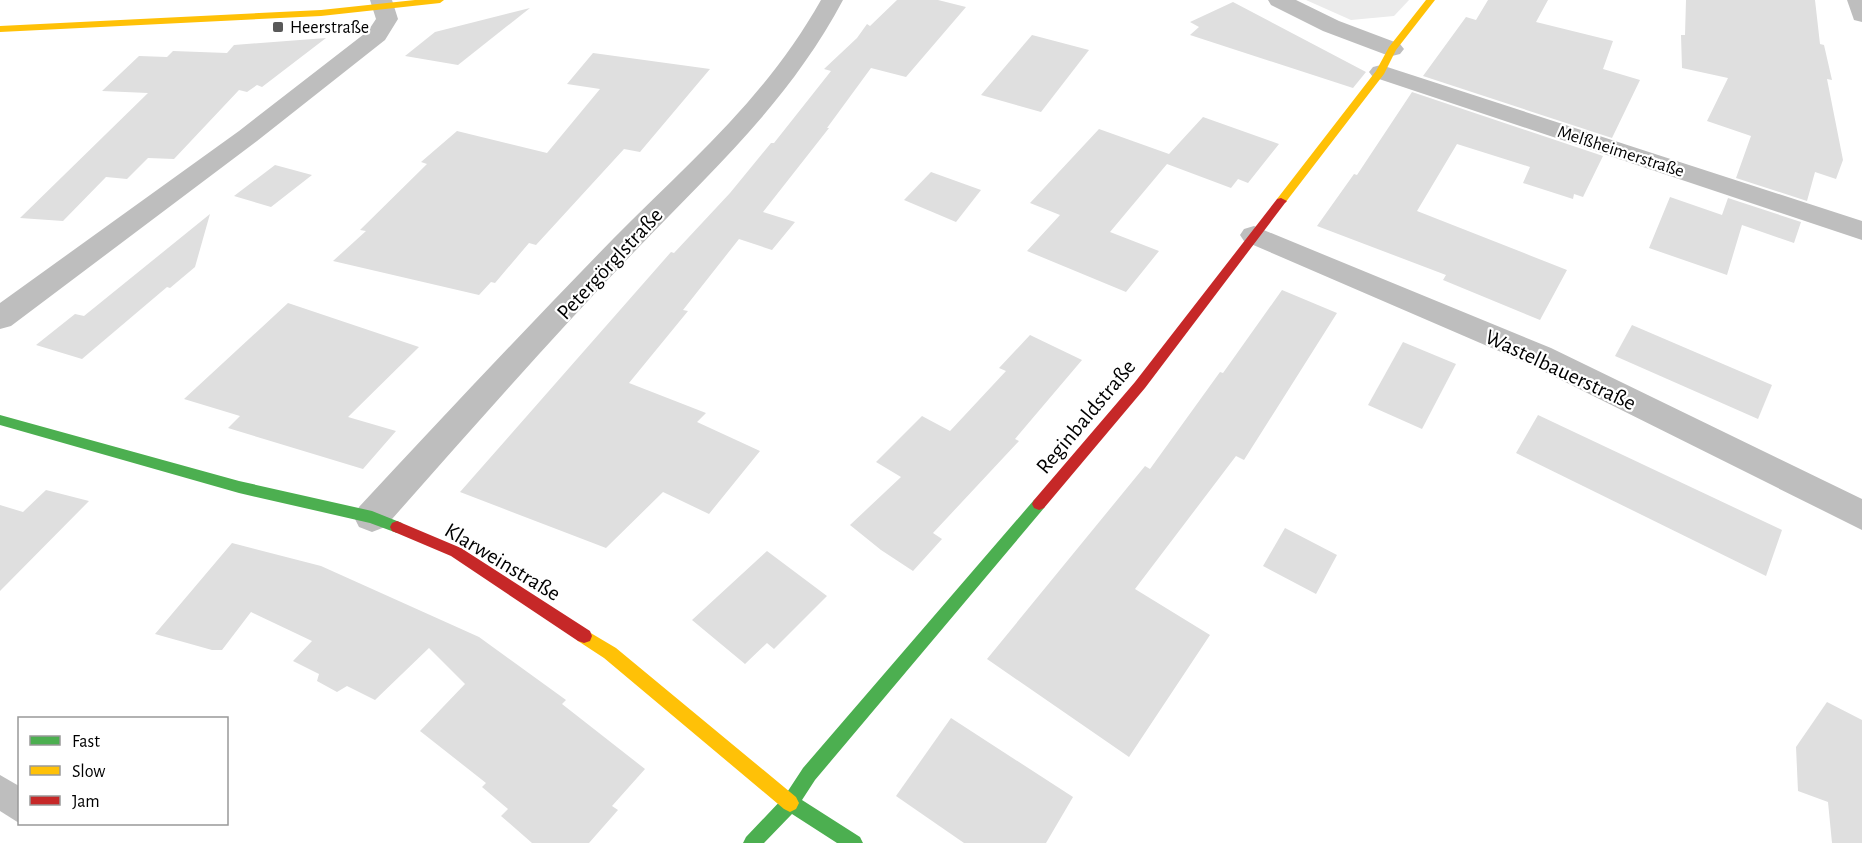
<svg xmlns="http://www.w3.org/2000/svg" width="1862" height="843" font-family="'Alegreya Sans',sans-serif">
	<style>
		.green { fill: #ebebeb }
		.water { fill: #bebebe }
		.building { fill: #dfdfdf }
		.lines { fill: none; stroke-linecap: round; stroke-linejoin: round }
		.street { fill: #bebebe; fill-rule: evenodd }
		.fast { fill: #4caf50; fill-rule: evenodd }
		.slow { fill: #ffc107; fill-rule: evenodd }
		.jam { fill: #c62828; fill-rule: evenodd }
		.poi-dot { fill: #595959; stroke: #fff; stroke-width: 2 }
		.labels { text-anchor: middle; stroke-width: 4.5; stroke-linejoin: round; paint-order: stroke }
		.far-poi-label { font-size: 18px; fill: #000; stroke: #fff; text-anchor: start }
		.far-street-label { font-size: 18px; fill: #000; stroke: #fff }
		.street-label { font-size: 22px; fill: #000; stroke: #fff }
	</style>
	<rect width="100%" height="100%" fill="#fff"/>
	<!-- green -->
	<path class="green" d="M1306,0H1409L1394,16L1351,20Z"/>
	<!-- water -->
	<path class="water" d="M0,775L19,786V823L0,811Z"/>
	<!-- building -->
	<g class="building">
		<path d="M897,0H938L966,7L906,77L871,68L827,128H829L763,212L795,222L772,250L739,239L683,310L688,311L629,383L706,413L697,422L760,451L709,514L663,492L606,548L460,492L671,252L674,253L730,193L771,143H774L831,71L824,69L857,38L867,24L870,26Z"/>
		<path d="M1488,0H1548L1536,22L1613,41L1603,69L1640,80L1612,138L1423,76L1466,17L1476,20Z"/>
		<path d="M1686,0H1815L1820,44L1824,45L1832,80L1827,79L1843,160L1836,179L1815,172L1807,201L1736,178L1751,136L1707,121L1728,78L1682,68L1681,35H1685Z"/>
		<path d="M1233,2L1366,72L1353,88L1190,35L1199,27L1190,22Z"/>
		<path d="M530,8L458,65L405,56L435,32Z"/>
		<path d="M1032,35L1089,50L1041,112L981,95Z"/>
		<path d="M326,38L262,87L257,85L247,92L239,90L174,159L148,158L127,179L106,177L63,221L20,218L148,93L102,91L139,56L167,57L173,51L227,53L234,45Z"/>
		<path d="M593,53L710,69L640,152L624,149L536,245L529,243L495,283L491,282L479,295L333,261L366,231L360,230L427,164L421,162L457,131L547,153L600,89L567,84Z"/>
		<path d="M1412,92L1603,156L1583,197L1574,194L1573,199L1523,183L1530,167L1457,144L1417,211L1567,270L1540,320L1443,280L1446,275L1317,226L1354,174L1357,175Z"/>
		<path d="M1203,117L1279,144L1248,183L1238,179L1231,188L1167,164L1110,232L1159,251L1126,292L1027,251L1060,215L1030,203L1099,129L1169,154Z"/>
		<path d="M275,165L312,175L271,207L234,196Z"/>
		<path d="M931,172L981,190L956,222L904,200Z"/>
		<path d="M1670,197L1722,215L1728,198L1801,222L1794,243L1742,225L1727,275L1649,248Z"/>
		<path d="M210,214L195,267L170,288L167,287L82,359L36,345L75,314L84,316Z"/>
		<path d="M1282,290L1337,313L1244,460L1236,456L1135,589L1210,635L1129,757L987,659L1145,466L1150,469L1220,372L1223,373Z"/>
		<path d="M288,303L419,347L348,417L396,431L363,469L228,428L240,416L184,399Z"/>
		<path d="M1632,325L1772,385L1758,419L1615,356Z"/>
		<path d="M1030,335L1082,360L1015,439L1019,441L933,533L942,539L913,571L881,550L850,525L901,477L876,462L922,416L950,431L1006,371L999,368Z"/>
		<path d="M1403,342L1456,364L1422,429L1368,405Z"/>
		<path d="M1538,415L1782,530L1766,576L1516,453Z"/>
		<path d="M46,490L89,501L0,591V505L23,512Z"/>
		<path d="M1285,528L1337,555L1316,594L1263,566Z"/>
		<path d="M232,543L321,566L479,637L566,700L562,704L645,769L612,806L618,810L589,843H532L501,816L508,809L482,787L486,783L420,731L465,684L429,648L375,700L347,686L337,692L317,681L319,674L293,661L312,641L251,612L222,650H212L155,634Z"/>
		<path d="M767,551L827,596L774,649L767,643L745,664L692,620Z"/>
		<path d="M1827,702L1862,720V843H1832L1828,802L1798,791L1796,747Z"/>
		<path d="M951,718L1073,797L1046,843H964L896,796Z"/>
	</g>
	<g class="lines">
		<!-- street -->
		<g class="street">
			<path d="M370,0H392L398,19L385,40L257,141L11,326L0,329V303L239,131L368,31L376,19Z"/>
			<path d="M821,0H843C788,103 714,168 635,251C549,341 467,434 385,527L372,532L359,527L354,517L359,507C443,417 527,327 613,239C691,160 765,99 821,0Z"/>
			<path d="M1268,0H1296L1339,21L1400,44L1404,49L1400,54L1392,56L1384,54L1323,31L1271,5Z"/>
			<path d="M1847,0H1862V22L1854,20Z"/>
			<path d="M1381,65L1862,221V240L1373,77L1369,72L1373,67Z"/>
			<path d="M1254,226L1551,348L1862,499V530L1529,364L1244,241L1240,235L1244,229Z"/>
		</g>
		<!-- fast -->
		<g class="fast">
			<path d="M0,415L239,481L372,511L402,523L404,527L402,531L397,533L370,523L239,493L0,425Z"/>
			<path d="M1039,498L1044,500L1046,504L1044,508L815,780L802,800L860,837L863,843H837L792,814L764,843H743L746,837L784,797L803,768L1034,500Z"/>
		</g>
		<!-- slow -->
		<g class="slow">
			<path d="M415,0H444L440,3L321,16L0,32V26L321,10Z"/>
			<path d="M1426,0H1435L1396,50L1384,74L1285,203H1277V199L1376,71L1389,47Z"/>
			<path d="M584,629L616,648L796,797L799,803L796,809L790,812L784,809L604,658L578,641L576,636L578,631Z"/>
		</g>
		<!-- jam -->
		<g class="jam">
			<path d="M1281,198L1287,201L1285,203L1145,388L1044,508L1039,510L1034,508L1032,504L1034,500L1135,382L1277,199Z"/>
			<path d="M397,521L461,548L590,631L592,636L590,641L584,643L578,641L451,556L392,531L390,527L392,523Z"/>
		</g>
	</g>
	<!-- markers -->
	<rect class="poi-dot" x="272" y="21" width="12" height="12" rx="3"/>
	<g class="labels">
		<!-- far-poi labels -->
		<g class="far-poi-label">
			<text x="290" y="33">Heerstraße</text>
		</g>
		<!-- far-street labels -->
		<g class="far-street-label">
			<text transform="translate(1621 151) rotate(18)" y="6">Melßheimerstraße</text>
		</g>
		<!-- street labels -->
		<g class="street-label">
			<text transform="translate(609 263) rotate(-47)" y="8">Petergörglstraße</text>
			<text transform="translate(1561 369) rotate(25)" y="8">Wastelbauerstraße</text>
			<text transform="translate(1085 416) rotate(-50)" y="8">Reginbaldstraße</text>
			<text transform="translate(503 561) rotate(31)" y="8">Klarweinstraße</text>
		</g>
	</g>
	<!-- legend -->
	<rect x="18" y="717" width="210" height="108" fill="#ffffff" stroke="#999999" stroke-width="1.5"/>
	<rect x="30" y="736" width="30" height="9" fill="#4caf50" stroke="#999999" stroke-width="1.5"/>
	<text x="72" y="747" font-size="18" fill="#000000">Fast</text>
	<rect x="30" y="766" width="30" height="9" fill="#ffc107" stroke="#999999" stroke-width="1.5"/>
	<text x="72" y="777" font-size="18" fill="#000000">Slow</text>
	<rect x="30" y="796" width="30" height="9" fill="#c62828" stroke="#999999" stroke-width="1.5"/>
	<text x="72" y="807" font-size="18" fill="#000000">Jam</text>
</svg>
